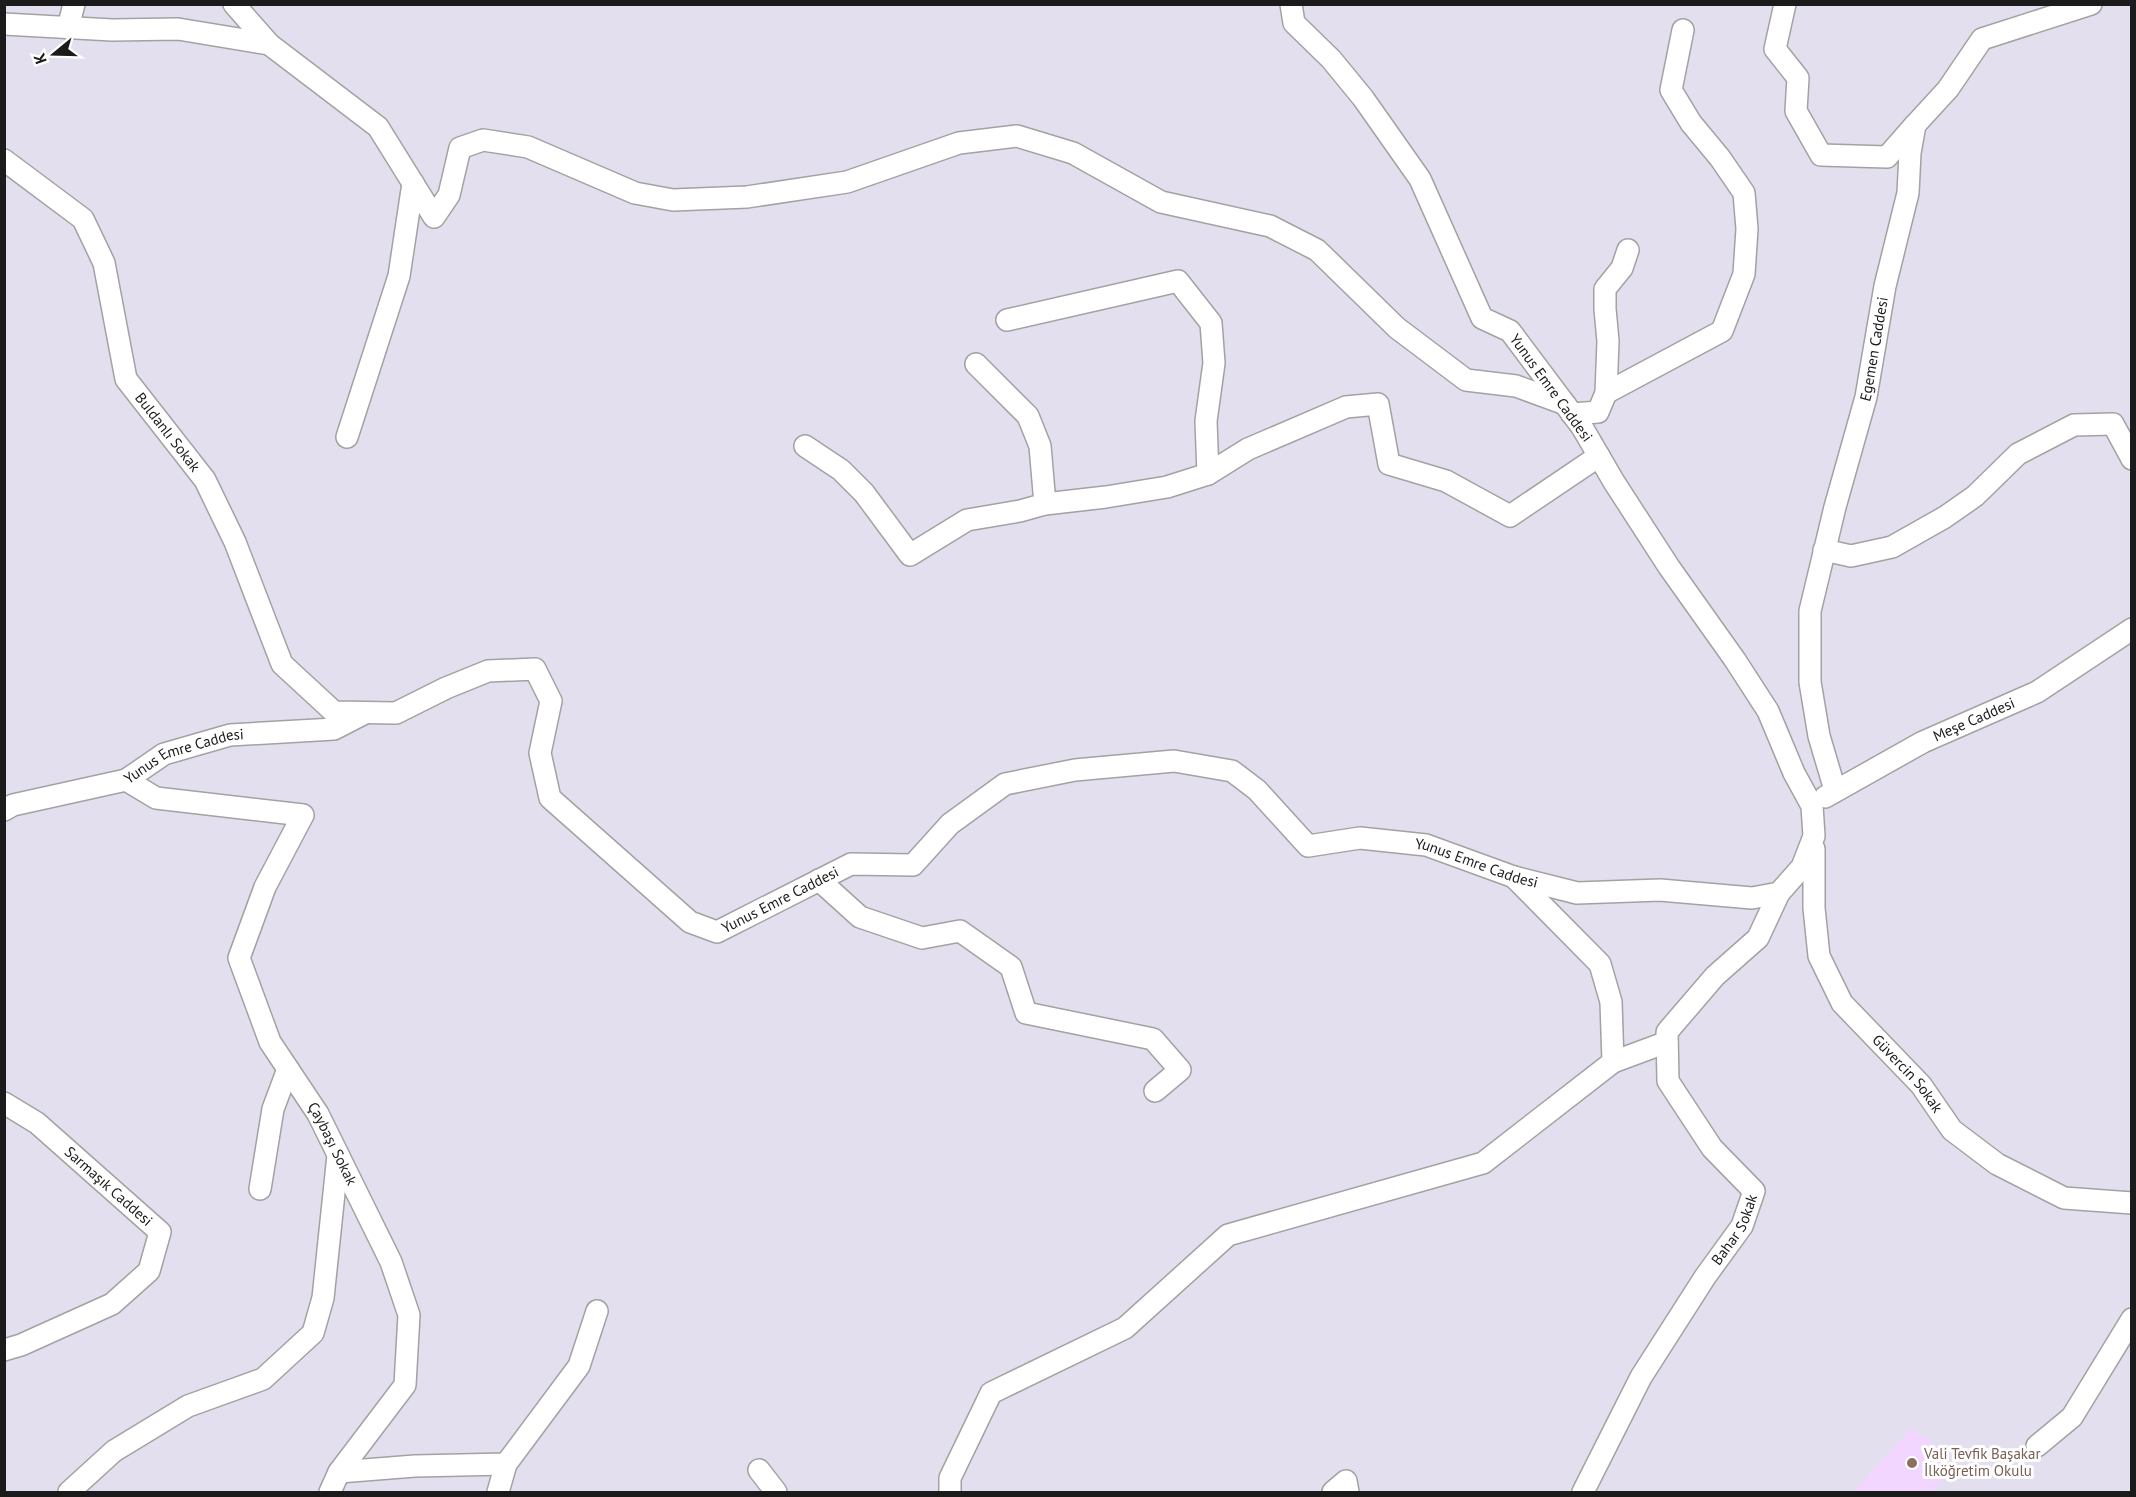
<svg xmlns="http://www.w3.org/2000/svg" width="2136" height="1497" font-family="'PT Sans',sans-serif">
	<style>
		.education { fill: #f3d6ff }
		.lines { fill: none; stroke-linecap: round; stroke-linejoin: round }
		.minor-casing { stroke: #a2a2a2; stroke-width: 24 }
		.minor { stroke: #fff; stroke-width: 21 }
		.education-dot { fill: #8d6e63; stroke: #fff; stroke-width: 2 }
		.labels { text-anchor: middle; stroke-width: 6; stroke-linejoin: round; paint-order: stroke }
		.street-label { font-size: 15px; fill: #1b1b1b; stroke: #fff }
		.education-label { font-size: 15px; fill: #785e54; stroke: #fff; text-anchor: start }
	</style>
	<rect width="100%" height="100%" fill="#e4dfee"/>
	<!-- education -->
	<path class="education" d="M1911,1428L1942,1450L1934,1456L1953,1471L1931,1492H1854Z"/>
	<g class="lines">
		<!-- minor casing -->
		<g class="minor-casing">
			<g id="minor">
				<path d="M234,4L269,44"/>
				<path d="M1785,4L1775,49L1798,78L1796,111L1821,155L1887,157L1915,125"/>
				<path d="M4,24L112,30L178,29L269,44L378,127L434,217L449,195L460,148L483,140L528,147L635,193L673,200L747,197L847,182L959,143L1017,136L1073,153L1161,202L1270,226L1317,250L1397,328L1466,380L1516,386L1565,404"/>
				<path d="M68,28L74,4"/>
				<path id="s1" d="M4,160L83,219L104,263L126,379L205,480L235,542L282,664L334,712L396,713L446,688L488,671L535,669L551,701L540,753L550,798L690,922L717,932L851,864L913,865L950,824L1005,784L1075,770L1174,761L1232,771L1257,790L1308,846L1360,838L1426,845L1514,877L1577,893L1660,890L1752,898L1779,893L1802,867L1814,836L1812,806L1794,773L1768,711L1735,660L1669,567L1614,482L1582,427L1510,331L1482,318L1420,179L1363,98L1331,59L1294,23L1291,4"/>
				<path d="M1007,320L1178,281L1211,323L1214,363L1206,421L1208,474"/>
				<path d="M976,364L1028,416L1040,446L1045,504"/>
				<path d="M1606,393L1722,331L1744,274L1747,229L1744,193L1720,158L1691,123L1671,90L1683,30"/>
				<path d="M1572,414L1598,412L1606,393L1608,341L1605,309V289L1622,268L1628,250"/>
				<path d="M347,437L399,276L413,183"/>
				<path d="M805,446L841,470L864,493L910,555L967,520L1020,511L1045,504L1106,497L1167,487L1208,474L1248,449L1346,407L1378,404L1389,464L1446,481L1510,516L1599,456"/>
				<path d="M1824,550L1851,556L1892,547L1945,517L1975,496L2018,454L2074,425L2113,424L2132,459"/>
				<path id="s2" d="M126,780L156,798L303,815L265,887L239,958L270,1042L318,1114L391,1262L409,1315L405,1385L339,1472L415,1466L506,1464"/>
				<path id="s3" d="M1835,790L1819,736L1810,682V611L1835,507L1866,397L1885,286L1908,193L1910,153L1915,125L1948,89L1982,39L2091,4"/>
				<path id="s4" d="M1825,797L1923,742L2037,692L2132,629"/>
				<path id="s5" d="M4,810L13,805L126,780L164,754L230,735L334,729L363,714"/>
				<path id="s6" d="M1814,849V908L1819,956L1842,1003L1921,1085L1952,1130L1997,1164L2064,1198L2132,1203"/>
				<path d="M819,880L860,917L922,938L960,931L1011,967L1026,1013L1153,1039L1180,1070L1155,1091"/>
				<path d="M1613,1062L1667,1042"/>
				<path id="s7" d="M4,1103L37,1123L160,1232L149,1271L112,1304L21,1345L4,1350"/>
				<path d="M260,1189L273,1109L288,1069"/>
				<path d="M2037,1446L2072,1417L2132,1319"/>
				<path d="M759,1470L776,1492"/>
				<path d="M69,1492L114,1451L188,1406L263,1379L313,1333L323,1298L338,1155"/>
				<path d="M330,1492L339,1472"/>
				<path d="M498,1492L506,1464L579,1366L597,1311"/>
				<path d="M950,1492V1478L991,1393L1125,1328L1228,1235L1483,1163L1613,1062L1611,1002L1600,964L1514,877"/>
				<path d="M1333,1492L1346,1481L1348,1492"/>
				<path id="s8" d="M1583,1492L1641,1377L1705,1277L1742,1226L1754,1191L1712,1148L1668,1081L1667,1032L1715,976L1758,938L1779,893"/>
			</g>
		</g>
		<!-- minor -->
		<use href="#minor" class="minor"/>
	</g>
	<!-- markers -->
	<circle class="education-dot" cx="1912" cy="1463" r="6"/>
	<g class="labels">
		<!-- street labels -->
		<g class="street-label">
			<text dy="5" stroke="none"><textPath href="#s3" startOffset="452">Egemen Caddesi</textPath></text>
			<text transform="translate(1551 388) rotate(54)" y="5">Yunus Emre Caddesi</text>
			<text dy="5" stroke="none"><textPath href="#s1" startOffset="333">Buldanlı Sokak</textPath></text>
			<text dy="5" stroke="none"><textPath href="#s4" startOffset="168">Meşe Caddesi</textPath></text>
			<text dy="5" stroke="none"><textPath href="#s5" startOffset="190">Yunus Emre Caddesi</textPath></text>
			<text dy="5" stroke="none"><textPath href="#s1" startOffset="2070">Yunus Emre Caddesi</textPath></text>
			<text dy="5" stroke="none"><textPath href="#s1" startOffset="1296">Yunus Emre Caddesi</textPath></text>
			<text dy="5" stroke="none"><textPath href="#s6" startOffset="256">Güvercin Sokak</textPath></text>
			<text dy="5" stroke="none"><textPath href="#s2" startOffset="549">Çaybaşı Sokak</textPath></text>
			<text dy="5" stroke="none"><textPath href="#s7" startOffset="134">Sarmaşık Caddesi</textPath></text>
			<text dy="5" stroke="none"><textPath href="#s8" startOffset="304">Bahar Sokak</textPath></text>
		</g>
		<!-- education labels -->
		<g class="education-label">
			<text x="1924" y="1459">Vali Tevfik Başakar<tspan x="1924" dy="17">İlköğretim Okulu</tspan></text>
		</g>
	</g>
	<!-- border -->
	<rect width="2136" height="1497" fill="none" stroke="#1b1b1b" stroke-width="12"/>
	<!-- north arrow -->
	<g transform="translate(54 54) rotate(251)" stroke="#ffffff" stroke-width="4.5" paint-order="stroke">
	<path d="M0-4.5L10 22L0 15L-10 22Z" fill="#1b1b1b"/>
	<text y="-9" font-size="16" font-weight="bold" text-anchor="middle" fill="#1b1b1b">K</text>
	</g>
</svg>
